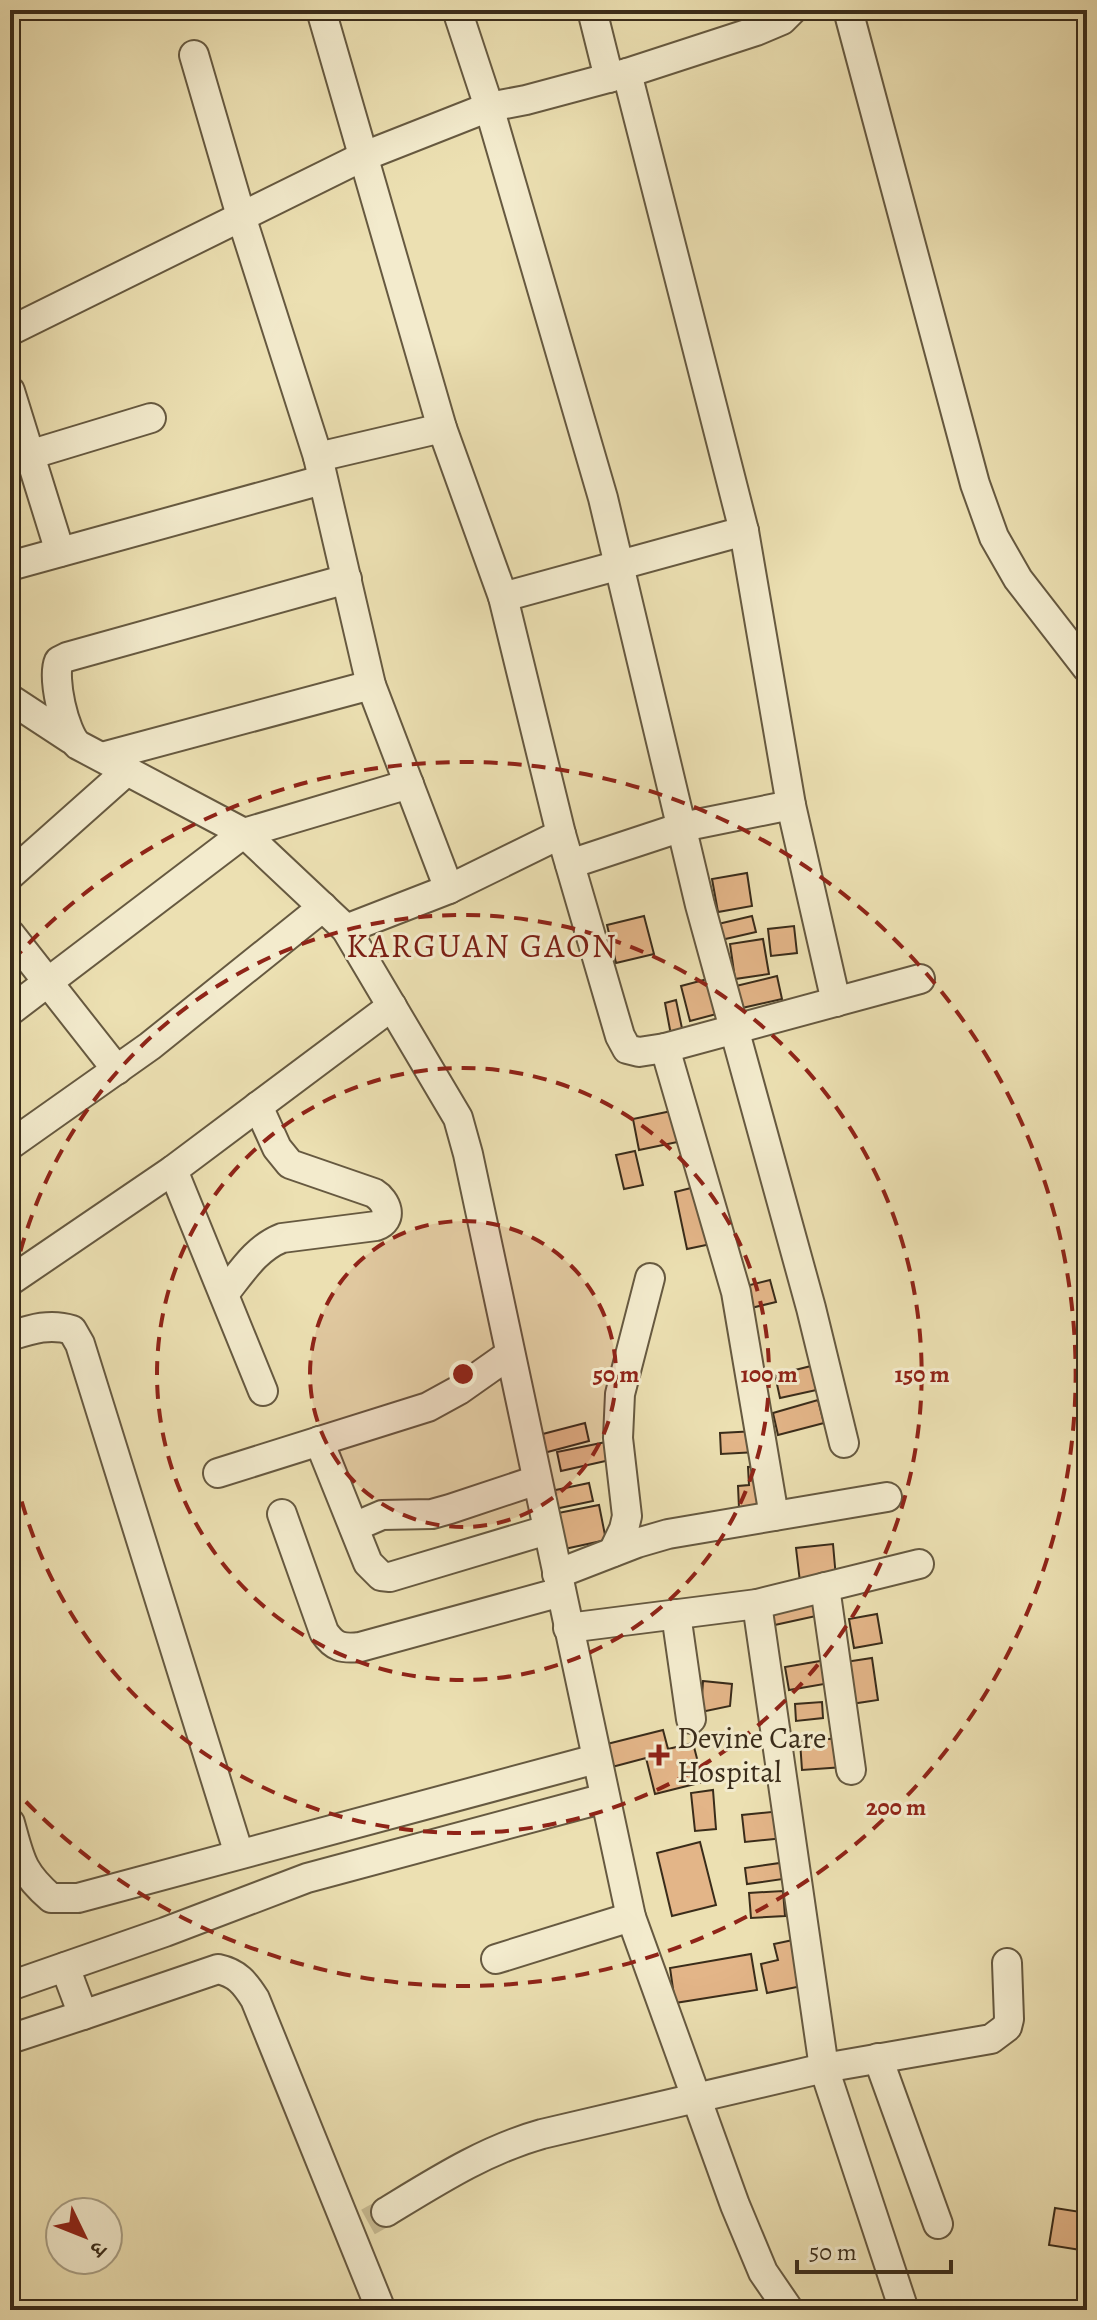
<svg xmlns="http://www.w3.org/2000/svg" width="1097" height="2320" font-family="Alegreya,'Noto Serif Devanagari',serif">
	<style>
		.building { fill: #e3b588; stroke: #3a2c1a; stroke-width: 2 }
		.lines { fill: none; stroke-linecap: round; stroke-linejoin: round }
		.minor-tunnel { stroke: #c8bc94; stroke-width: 28; stroke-dasharray: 28 14; stroke-linecap: butt }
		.minor-casing { stroke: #665940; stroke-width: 32 }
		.minor { stroke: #f3ebcd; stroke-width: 28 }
		.ring { fill: none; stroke: #8f2418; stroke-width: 4; stroke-dasharray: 14 10 }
		.poi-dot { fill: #8f2418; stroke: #f3ebcd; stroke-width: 3 }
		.labels { text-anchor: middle; stroke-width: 6; stroke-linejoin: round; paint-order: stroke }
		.poi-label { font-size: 30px; fill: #3a2c1a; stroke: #f3ebcd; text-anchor: start }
		.quarter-label { font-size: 34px; letter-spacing: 2px; fill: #7a1f14; stroke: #f3ebcd }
		.centre { fill: #8f2418; stroke: #f3ebcd; stroke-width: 4 }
		.ring-label { font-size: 24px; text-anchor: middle; font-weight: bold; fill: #8f2418; stroke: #f3ebcd; stroke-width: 6; stroke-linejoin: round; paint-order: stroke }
	</style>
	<rect width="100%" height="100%" fill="#ece0b2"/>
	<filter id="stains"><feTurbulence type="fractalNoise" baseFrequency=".0025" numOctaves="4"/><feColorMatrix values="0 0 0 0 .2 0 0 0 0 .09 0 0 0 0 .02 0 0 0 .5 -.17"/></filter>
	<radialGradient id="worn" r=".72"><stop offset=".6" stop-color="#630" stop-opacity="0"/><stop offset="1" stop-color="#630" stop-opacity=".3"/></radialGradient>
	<!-- building -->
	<g class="building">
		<path d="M747,873L752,906L718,912L712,879Z"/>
		<path d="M644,916L654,954L616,963L607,925Z"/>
		<path d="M752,916L756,932L721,940L718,924Z"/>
		<path d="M794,926L797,953L771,956L768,929Z"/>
		<path d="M763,939L769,974L735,979L730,944Z"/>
		<path d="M777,976L782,999L742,1008L736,986Z"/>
		<path d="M715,977L724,1012L690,1021L681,986Z"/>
		<path d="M676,1000L683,1033L671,1035L665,1003Z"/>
		<path d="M681,1109L687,1140L639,1150L633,1119Z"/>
		<path d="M635,1151L643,1185L624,1189L616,1155Z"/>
		<path d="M699,1186L711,1244L687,1249L675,1192Z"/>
		<path d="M770,1280L776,1302L747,1309L742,1287Z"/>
		<path d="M815,1365L821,1389L780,1398L775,1375Z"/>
		<path d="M818,1400L824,1423L778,1435L773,1413Z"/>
		<path d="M585,1423L589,1441L540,1454L535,1436Z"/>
		<path d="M756,1431L757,1452L721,1454L720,1433Z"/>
		<path d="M606,1442L610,1460L561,1471L557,1452Z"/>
		<path d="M763,1466L765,1507L739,1508L738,1486L749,1485L748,1467Z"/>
		<path d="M589,1483L593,1501L550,1510L546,1492Z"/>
		<path d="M599,1505L606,1540L560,1550L553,1514Z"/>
		<path d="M833,1544L836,1578L800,1582L796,1548Z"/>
		<path d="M812,1598L816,1616L770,1626L766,1609Z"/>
		<path d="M877,1614L882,1643L854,1648L849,1619Z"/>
		<path d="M872,1658L878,1700L851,1704L845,1662Z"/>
		<path d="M826,1660L830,1683L789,1690L785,1667Z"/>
		<path d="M703,1681L732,1684L730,1706L701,1712Z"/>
		<path d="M822,1702L823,1718L796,1721L795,1704Z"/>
		<path d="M663,1730L668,1749L693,1743L703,1782L655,1794L646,1758L612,1767L607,1744Z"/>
		<path d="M842,1738L844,1767L802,1770L800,1741Z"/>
		<path d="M713,1790L716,1829L695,1831L691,1793Z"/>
		<path d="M781,1811L784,1838L745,1842L742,1815Z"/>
		<path d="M700,1842L716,1905L672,1916L657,1853Z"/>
		<path d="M780,1863L783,1879L747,1884L745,1868Z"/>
		<path d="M783,1891L785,1916L751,1918L749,1893Z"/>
		<path d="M793,1940L802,1986L767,1993L761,1964L778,1960L774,1944Z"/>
		<path d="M751,1954L757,1990L675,2003L670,1968Z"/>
		<path d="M1055,2208L1087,2213V2251L1049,2245Z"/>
	</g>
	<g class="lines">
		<!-- minor-tunnel -->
		<path class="minor-tunnel" d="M368,2222L386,2212"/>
		<!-- minor casing -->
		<g class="minor-casing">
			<g id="minor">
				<path d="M321,10L442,428L503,597L561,834L449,889L346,929"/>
				<path d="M457,10L489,107L603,498L700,905L811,1308L844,1443"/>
				<path d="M592,10L609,78"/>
				<path d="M848,10L975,484L994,537L1018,579L1087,668"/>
				<path d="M194,55L241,216L318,457L371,685L449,889"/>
				<path d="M627,73L744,531L791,805L836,1002"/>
				<path d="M10,331L362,157L489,107L526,100L627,73L756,31L782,20L792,10"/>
				<path d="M10,391L60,552"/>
				<path d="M29,455L151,418"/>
				<path d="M318,457L442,428"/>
				<path d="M17,564L322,480"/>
				<path d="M347,579L67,657L59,661C52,677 64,733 78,745L244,833L346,929L458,1118L468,1154L631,1917L735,2205L763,2272L789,2310"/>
				<path d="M503,597L744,531"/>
				<path d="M10,699L71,739"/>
				<path d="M102,757L371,685"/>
				<path d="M561,834L620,1036L627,1049L639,1052L665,1048L736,1292L774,1516"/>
				<path d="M570,864L682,827L791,805"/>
				<path d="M10,875L128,770"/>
				<path d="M10,934L117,1070"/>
				<path d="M10,1011L244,833L409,784"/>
				<path d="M665,1048L920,979"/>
				<path d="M10,1145L150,1046L323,907"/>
				<path d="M10,1281L173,1170"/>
				<path d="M224,1294C241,1273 256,1248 282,1238L376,1226C394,1220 387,1201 374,1193L290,1164L277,1148L258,1106"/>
				<path d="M10,1336C32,1329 50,1323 72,1330L80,1344L239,1854"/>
				<path d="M263,1391L173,1170L392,1006"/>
				<path d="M319,1441L368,1563L381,1576L390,1577L547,1530"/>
				<path d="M218,1473L428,1407L459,1390L510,1354"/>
				<path d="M282,1514L324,1632C334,1647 342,1649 360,1647L561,1592"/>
				<path d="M354,1527L382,1515L432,1514L450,1509L537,1480"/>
				<path d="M613,1552L624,1529L627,1516L618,1438L620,1394L650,1278"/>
				<path d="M557,1574L637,1543L668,1534L887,1497"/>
				<path d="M825,1587L851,1770"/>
				<path d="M757,1604L824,2068L904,2310"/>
				<path d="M676,1614L691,1719"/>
				<path d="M568,1628L757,1604L919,1564"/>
				<path d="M10,1823C20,1859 21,1872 51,1898H78L596,1759"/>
				<path d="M496,1959L631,1917"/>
				<path d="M65,1967L83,2015L218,1969C237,1973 245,1983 255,1999L381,2310"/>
				<path d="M10,1986L165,1932L307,1878L605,1798"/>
				<path d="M10,2039L83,2015"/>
				<path d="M878,2058L938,2224"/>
				<path d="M386,2212C437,2181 485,2150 542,2134L824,2068L991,2039L1007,2027L1009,2019L1007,1963"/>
			</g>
		</g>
		<!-- minor -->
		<use href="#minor" class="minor"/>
	</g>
	<!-- distance rings -->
	<circle cx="463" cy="1374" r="153" fill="#8f2418" fill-opacity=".12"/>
	<g class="ring">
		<circle cx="463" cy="1374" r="153"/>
		<circle cx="463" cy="1374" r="306"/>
		<path d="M10 1298A459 459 0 1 1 10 1450"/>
		<path d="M12 961A612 612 0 1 1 12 1787"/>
	</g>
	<!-- markers -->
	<path class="poi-dot" d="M655 1743h8v8h8v8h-8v8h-8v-8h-8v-8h8z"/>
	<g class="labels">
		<!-- poi labels -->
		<g class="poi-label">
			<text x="677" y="1748">Devine Care<tspan x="677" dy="34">Hospital</tspan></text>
		</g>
		<!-- quarter labels -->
		<g class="quarter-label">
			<text x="482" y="957">KARGUAN GAON</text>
		</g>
	</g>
	<circle cx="463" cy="1374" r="12" class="centre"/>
	<g class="ring-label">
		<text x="616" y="1382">50 m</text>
		<text x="769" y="1382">100 m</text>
		<text x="922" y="1382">150 m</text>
		<text x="896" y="1815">200 m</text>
	</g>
	<!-- margin -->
	<rect width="1097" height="2320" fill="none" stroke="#ece0b2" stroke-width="40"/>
	<rect x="12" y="12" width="1073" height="2296" fill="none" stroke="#3a2c1a" stroke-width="4"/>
	<rect x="20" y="20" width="1057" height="2280" fill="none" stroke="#3a2c1a" stroke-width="2"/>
	<!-- north arrow -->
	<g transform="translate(84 2236) rotate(133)"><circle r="38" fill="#f3ebcd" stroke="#a99f85" stroke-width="2"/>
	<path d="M0-6L14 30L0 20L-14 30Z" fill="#8f2418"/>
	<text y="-12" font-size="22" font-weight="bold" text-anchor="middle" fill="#3a2c1a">उ</text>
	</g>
	<!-- scale -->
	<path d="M797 2260v12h154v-12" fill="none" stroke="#3a2c1a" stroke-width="4"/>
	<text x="809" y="2260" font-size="24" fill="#3a2c1a" stroke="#f3ebcd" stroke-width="6" paint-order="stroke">50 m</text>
	<rect width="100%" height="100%" filter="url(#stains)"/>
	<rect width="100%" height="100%" fill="url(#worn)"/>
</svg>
